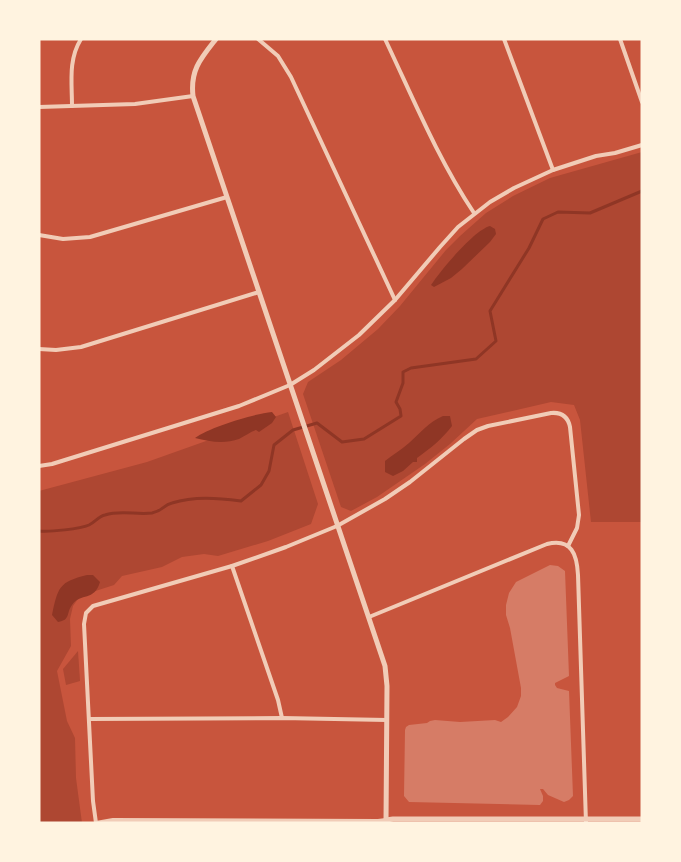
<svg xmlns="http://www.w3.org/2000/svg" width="681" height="862" font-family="Poppins,sans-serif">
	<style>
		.green { fill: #ae4732 }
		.water { fill: #8f3625 }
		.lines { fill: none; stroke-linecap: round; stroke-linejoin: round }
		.stream { stroke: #8f3625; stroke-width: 3 }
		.building { fill: #d67c66 }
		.minor { stroke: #f1ccb7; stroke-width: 4 }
		.tertiary { stroke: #f1ccb7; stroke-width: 5 }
	</style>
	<rect width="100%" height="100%" fill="#c8553d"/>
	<!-- green -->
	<g class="green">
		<path d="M642,152V522H591L580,420L574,405L551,402L477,419L450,444L425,464L377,497L351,511L341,507L303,394L308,382L341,360L378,329L400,306L446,250L460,236L486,213L513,196L550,178Z"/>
		<path d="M288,412L318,504L311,524L268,541L218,556L204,554L182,557L162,567L122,576L114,585L80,596L73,606L70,619L71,646L57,671L67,721L75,738L76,778L82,823H39V491L147,462Z"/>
		<path d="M78,651L80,681L66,685L63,669Z"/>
	</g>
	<!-- water -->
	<g class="water">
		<path d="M490,226L495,229L496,234L490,242L462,269L451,278L434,287L431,285C441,270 474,230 490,226Z"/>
		<path d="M272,412L276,417L272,423L259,432L256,430C250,432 245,436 239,439C225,444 210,442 195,438C210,427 253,414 272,412Z"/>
		<path d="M443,416H450L452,426C442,439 431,448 417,458V462H413L403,471L393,476L385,472V461C392,455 401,450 409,443C420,433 429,422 443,416Z"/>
		<path d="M87,575H93L100,582C94,602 81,592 72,605C66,613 71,620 58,622L52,615C58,587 59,582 87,575Z"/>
	</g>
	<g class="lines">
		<!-- stream -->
		<path class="stream" d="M39,531C50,532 80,529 89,525C95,522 99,516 105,515C120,510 137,515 152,513C163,511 163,505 172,503C194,496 218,498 241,501L261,485L269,471L274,445L293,430L317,423L342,442L364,439L401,416L400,409L396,402L403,383V372L411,368L476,359L496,341L490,311L529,248L543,219L558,212L590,213L642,191"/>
	</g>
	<!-- building -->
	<path class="building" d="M550,565L558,566L565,571L569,676L555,683V685L557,688L569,691L573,796L569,800L564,802L548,795L543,789H540L543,796V801L540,805L409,802L404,796L405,730L406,727L409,725L427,723L430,721L435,720L460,722L495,720L501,722L508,717L517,707L521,696V688L510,628L506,615V605L509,593L516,582Z"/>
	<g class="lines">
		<!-- minor -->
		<g class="minor">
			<path d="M258,39L278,56L291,77L395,300"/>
			<path d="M385,39C413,98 438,159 474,213"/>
			<path d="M504,39L553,170"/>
			<path d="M620,39L642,102"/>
			<path d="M72,106C72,83 68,60 81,39"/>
			<path d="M39,107L135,104L193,96"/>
			<path d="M39,235L63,239L90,237L227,197"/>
			<path d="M39,349L56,350L81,347L259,292"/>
			<path d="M39,466L52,464L239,406L290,385L314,370L359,335L395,300L440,247L458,227L490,202L514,188L553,170L596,156L615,153L642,145"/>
			<path d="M232,566L278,700L282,718"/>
			<path d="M369,617L547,544C572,538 577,555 578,575L586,823"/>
			<path d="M89,719L282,718L387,720"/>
			<path d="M96,823L93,801L84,624L86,613L93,606L232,566L286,547L337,526L385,499L410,482L464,439L477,430L488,426L551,413C562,412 568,417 570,427L579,515L577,528L568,546"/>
			<path d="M96,823L113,820L378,821L386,820"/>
		</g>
		<!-- tertiary -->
		<g class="tertiary">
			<path d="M216,39C201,58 190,70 193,96L385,666L387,686L386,823"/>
			<path d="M386,820L393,819H642"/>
		</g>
	</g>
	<!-- border -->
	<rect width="681" height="862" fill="none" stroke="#fff3e0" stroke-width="81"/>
</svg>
